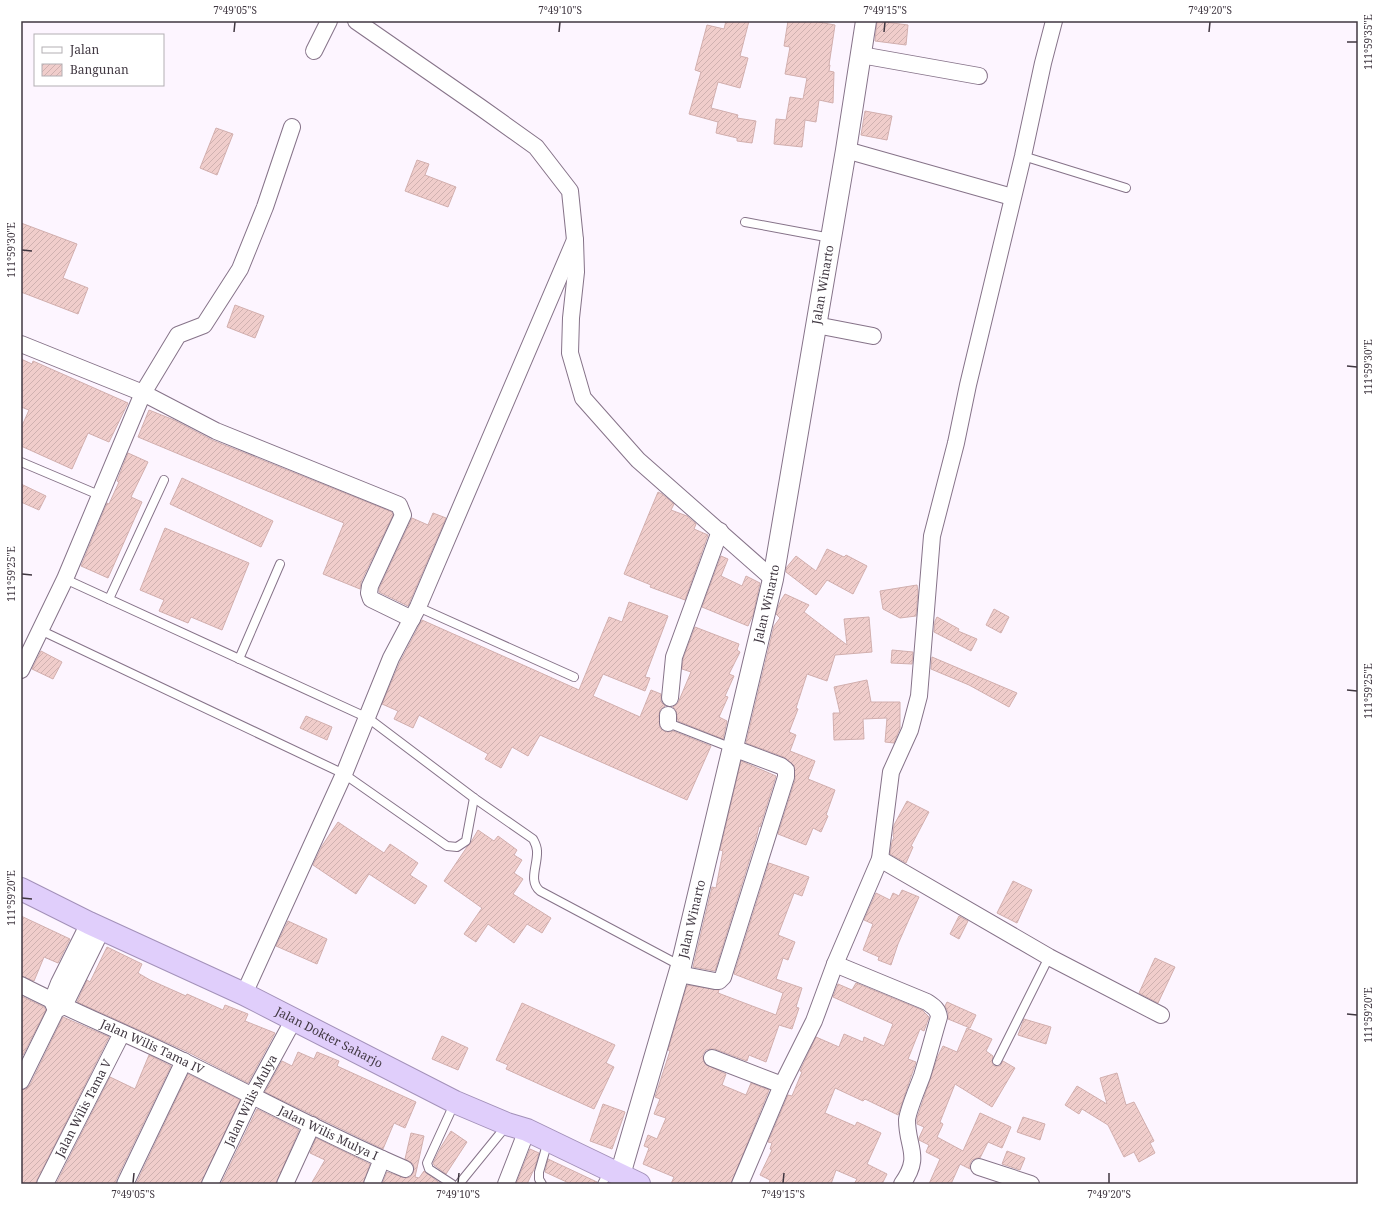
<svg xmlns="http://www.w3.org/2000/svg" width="1379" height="1205" font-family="'Noto Serif',serif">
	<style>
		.building { fill: url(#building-hatch); stroke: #d2afae }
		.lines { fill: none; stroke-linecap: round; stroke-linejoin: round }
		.service-casing { stroke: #867389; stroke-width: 10 }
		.minor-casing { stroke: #867389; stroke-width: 18 }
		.tertiary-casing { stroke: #867389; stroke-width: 22 }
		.trunk-casing { stroke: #a391b9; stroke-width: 24 }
		.service { stroke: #fff; stroke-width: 8 }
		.minor { stroke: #fff; stroke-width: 16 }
		.tertiary { stroke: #fff; stroke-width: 20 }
		.trunk { stroke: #e0cefb; stroke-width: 22 }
		.ticks { fill: none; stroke: #403741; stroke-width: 1.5 }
		.labels { text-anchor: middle; stroke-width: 3; stroke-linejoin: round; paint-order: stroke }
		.street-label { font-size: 12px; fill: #403741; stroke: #fff }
		.neatline { fill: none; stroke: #403741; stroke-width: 1.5 }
		.ticks-label { font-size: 10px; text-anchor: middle; fill: #403741 }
	</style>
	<defs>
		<pattern id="building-hatch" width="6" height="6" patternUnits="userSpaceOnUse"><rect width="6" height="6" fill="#f0cdcb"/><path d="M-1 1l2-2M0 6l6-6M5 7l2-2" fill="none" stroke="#cfb1b0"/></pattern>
	</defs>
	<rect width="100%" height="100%" fill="#fdf5ff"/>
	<!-- building -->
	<g class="building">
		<path d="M726,21H749L740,56L748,58L740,88L718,82L711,108L738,115L737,118L756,121L752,143L737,141V138L716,133L718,122L689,114L701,72L695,70L707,25L724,29Z"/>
		<path d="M788,21H813L835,25L829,65H830L829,71L834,72L833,103L819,100L816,122L805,120L802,147L774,144L776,119L786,120L790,97L803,99L807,78L785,74L790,47L784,46Z"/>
		<path d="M877,21L908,25L906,45L875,41Z"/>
		<path d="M865,111L892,116L887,140L861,135Z"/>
		<path d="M216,128L233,134L217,175L200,168Z"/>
		<path d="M417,160L429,164L425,175L456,187L448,207L405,191Z"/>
		<path d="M21,223L77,244L63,278L88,288L78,314L21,292Z"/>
		<path d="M235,305L264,316L255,338L227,327Z"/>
		<path d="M21,359L32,364L33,361L128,403L109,442L88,433L72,469L21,446V428L29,410L21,407Z"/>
		<path d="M149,410L174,420L212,440L392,512L393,515L361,582L360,589L323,574L344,523L138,437Z"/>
		<path d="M128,453L148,462L131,497L142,502L108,578L81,566L107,503L109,504L119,482L117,481Z"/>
		<path d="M182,478L273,521L261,547L170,504Z"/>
		<path d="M21,484L46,496L39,510L21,502Z"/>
		<path d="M658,492L662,494L674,504L671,510L687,516L696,524L694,529L708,535L685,600L650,587L651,585L624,574Z"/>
		<path d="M433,513L446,518L408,606L379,592V589L412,518L428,525Z"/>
		<path d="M165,528L249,563L222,630L191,617L188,623L159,611L164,600L140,590Z"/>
		<path d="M827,549L844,557L846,555L867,566L853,594L827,580L816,595L786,572V568L796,556L816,571Z"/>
		<path d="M721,556L728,559L721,576L742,586L746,576L760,583L753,615L748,626L702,607Z"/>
		<path d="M917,585L918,592L916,616L900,618L883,609L880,591Z"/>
		<path d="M785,594L809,605L804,612L847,645L844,619L869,617L872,652L835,655L827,681L807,674L796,708L798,709L789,732L796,735L790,751L815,761L808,779L835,790L826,815L828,816L821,832L813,828L806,845L778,834L795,780L794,766L784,757L746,743L774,626L780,618L776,614L778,607L781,600Z"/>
		<path d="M629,602L668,616L645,677L650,678L645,691L603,674L593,696L640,717L651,690L661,694V702L665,706L660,710L659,715L660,728L664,731L668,732L673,731L711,746L687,800L540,735L528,756L512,747L501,768L485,759L488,754L419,715L413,728L394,719L398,711L382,704L400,662L422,620L579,690L609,617L622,622Z"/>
		<path d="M994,609L1009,617L1001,633L986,625Z"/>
		<path d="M937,617L959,629L958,631L977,639L971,651L934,632L935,621Z"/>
		<path d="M695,627L739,644L737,650L740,652L729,674L734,676L725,696L728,697L719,717L727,721L723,739L678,721L676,711L673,707L678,703L691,672L682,669L683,659Z"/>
		<path d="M892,650L913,652L912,664L891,663Z"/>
		<path d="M41,651L62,662L53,679L32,669Z"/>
		<path d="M932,657L1017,693L1009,707L969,685L931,669Z"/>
		<path d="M867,680L871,702H900V728L894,743L885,742L887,718L863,719L864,739L834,740L833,713H840L834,687Z"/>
		<path d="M306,716L332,727L327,740L300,728Z"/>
		<path d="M741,761L776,776L760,827L759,826L756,839L715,971L693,967L712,887L716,888L723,851L720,850Z"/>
		<path d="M907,801L929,812L911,846L913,847L906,863L890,854L892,842L894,837L893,836L894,825Z"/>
		<path d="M338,822L384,853L390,844L418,863L410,875L427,886L415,904L369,874L356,894L313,865L322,846Z"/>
		<path d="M478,830L494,841L498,836L517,850L514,855L522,860L514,873L523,879L513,894L551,918L542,933L527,924L514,943L488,924L476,942L464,934L482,908L444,881L467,847L470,844Z"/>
		<path d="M769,863L809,877L802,896L794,893L778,935L795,942L788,960L783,958L776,979L802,988L796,1007L799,1008L792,1029L779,1025L766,1062L749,1055L747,1061L715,1049H711L706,1050L703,1054V1059L705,1064L726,1074L722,1085L746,1095L751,1083L769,1090L731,1184H671L674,1177L643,1164L649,1148L644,1146L648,1135L657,1139L666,1118L654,1114L660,1099L655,1097L670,1051L668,1050L687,985L719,990L718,993L776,1015L783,993L734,974Z"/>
		<path d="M1013,881L1032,890L1017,923L997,913Z"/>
		<path d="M902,890L919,897L898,944L891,965L878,960L879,957L863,950L873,924L864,920L876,893L890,900L893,893L899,896Z"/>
		<path d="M21,916L70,939L58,963L44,957L34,981L21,976Z"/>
		<path d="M959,916L968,921L959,939L950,934Z"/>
		<path d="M288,921L327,939L317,964L276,946Z"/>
		<path d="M107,947L142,964L138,973L150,980L186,996L187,994L223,1010L225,1005L248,1014L245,1021L275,1033L248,1083L188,1052L77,1002L87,980L90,982Z"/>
		<path d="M1155,958L1175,967L1158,1003L1139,993Z"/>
		<path d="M856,983L922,1010L929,1017L924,1031L920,1029L908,1059L916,1062L898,1115L865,1099L863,1101L835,1088L825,1113L855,1126L857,1122L881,1133L867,1164L887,1174L882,1184H854L857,1179L836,1170L831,1184H769L770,1180L760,1175L772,1150L770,1149L772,1143L768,1142L788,1095L792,1096L802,1072L800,1071L816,1037L839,1047L844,1034L863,1042L864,1037L884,1046L893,1024L833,997L838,984L852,990Z"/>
		<path d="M21,996L44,1007L46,1010L23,1055L21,1054Z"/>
		<path d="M947,1002L976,1015L970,1028L948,1019V1012L945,1006Z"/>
		<path d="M522,1003L615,1045L606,1063L614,1067L594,1109L506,1069L508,1065L496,1060Z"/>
		<path d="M63,1017L109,1037L37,1180L36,1184H21V1090L26,1089L30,1085Z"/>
		<path d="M1024,1019L1051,1027L1046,1044L1018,1035Z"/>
		<path d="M967,1028L992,1039L986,1051L993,1056L992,1062L994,1066H1000L1003,1061L1015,1068L992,1107L955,1084L940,1122L943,1124L937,1137L963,1151L980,1113L1011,1127L1002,1148L988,1142L980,1158H977L972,1160L970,1164V1169L960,1164L951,1184H929L940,1159L926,1152L929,1145L919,1140V1138L924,1127L917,1124V1118L938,1056L943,1046L957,1052Z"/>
		<path d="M442,1036L468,1048L458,1070L432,1059Z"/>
		<path d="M298,1052L314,1059L317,1052L339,1061L337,1066L416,1102L405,1128L394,1123L383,1149L265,1092L282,1061L292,1066Z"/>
		<path d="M149,1055L171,1066L116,1180V1184H56L110,1077L135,1089Z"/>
		<path d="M1117,1073L1126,1105L1134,1102L1154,1141L1150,1143L1155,1153L1139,1162L1134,1152L1124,1157L1108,1125L1082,1109L1079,1114L1065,1105L1077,1086L1107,1104L1100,1078Z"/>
		<path d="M188,1074L240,1100L201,1184H136Z"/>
		<path d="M603,1104L625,1112L612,1149L590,1141Z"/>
		<path d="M257,1109L299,1130L276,1184H221Z"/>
		<path d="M1023,1117L1045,1124L1040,1140L1017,1132Z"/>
		<path d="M451,1131L467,1142L446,1174L434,1165L433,1163L441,1147Z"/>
		<path d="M411,1133L424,1136L415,1177L419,1178L424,1171L441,1184H382L387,1172L406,1178L410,1177L413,1173L414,1168L413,1164L405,1159Z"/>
		<path d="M316,1138L370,1164L363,1184H311L325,1160L310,1153Z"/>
		<path d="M530,1149L539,1153L535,1167L527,1184H516Z"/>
		<path d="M1007,1151L1025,1158L1020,1170L1002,1164Z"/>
		<path d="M548,1159L597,1182V1184H571L545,1172Z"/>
	</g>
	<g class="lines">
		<!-- service casing -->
		<g class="service-casing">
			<g id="service">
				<path d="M1023,156L1126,188"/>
				<path d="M745,222L831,238"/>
				<path d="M21,462L99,495"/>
				<path d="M65,579L368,718L474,798L533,839C535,843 537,846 537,851C538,865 528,881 540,891L681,966"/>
				<path d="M109,599L164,480"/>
				<path d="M418,607L574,677"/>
				<path d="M40,630L344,774L447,846L457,847L466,841L474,798"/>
				<path d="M239,659L280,564"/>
				<path d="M668,723L732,748"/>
				<path d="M997,1061L1049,957"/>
				<path d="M452,1184L429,1169L427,1163L455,1102"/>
				<path d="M459,1184L507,1125"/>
				<path d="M542,1184L539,1179V1172L548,1141"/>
				<path d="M602,1184L609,1171"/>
			</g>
		</g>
		<!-- minor casing -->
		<g class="minor-casing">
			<g id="minor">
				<path d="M356,21L480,107L536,147L570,191L575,240L576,272L571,318L570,353L583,398L638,460L773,579"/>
				<path d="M314,51L329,21"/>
				<path d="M861,55L979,76"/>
				<path d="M846,150L1012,197"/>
				<path d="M816,325L873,336"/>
				<path d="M21,344L143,393L216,431L399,505L403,515L370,586L369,593L371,599L412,619"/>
				<path d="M21,670L65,579L143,393L178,335L204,325L240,269L265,207L292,127"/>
				<path d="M670,698L674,657L720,531"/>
				<path d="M668,723V715"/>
				<path d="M880,859L1049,957L1161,1015"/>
				<path d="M835,964L927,1002C934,1007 938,1009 939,1017C933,1037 928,1057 922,1076C918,1087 908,1110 907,1120C907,1148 922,1156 902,1184"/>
				<path d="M679,974L715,981H719L723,977L786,777V770L781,766L733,748"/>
				<path id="s1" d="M21,985C75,1013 131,1035 185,1062C258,1098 330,1137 405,1169"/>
				<path d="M244,994L344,774L391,658L418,607L575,240"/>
				<path d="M56,1010L52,1001L59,983L89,923"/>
				<path d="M712,1058L782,1085"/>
				<path d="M21,1081L56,1010L64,1006L102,929"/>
				<path d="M979,1167L1031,1184"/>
				<path id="s2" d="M45,1184L122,1033"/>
				<path d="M125,1184L184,1061"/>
				<path id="s3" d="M210,1184L252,1096L294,1019"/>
				<path d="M285,1184L312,1125"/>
				<path d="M372,1184L382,1159"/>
				<path d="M506,1184L527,1130"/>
				<path d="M740,1184L782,1085L814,1021L835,964L880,859L891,772L910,730L919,696L932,536L956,443L968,385L1023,156L1043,63L1054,21"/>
			</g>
		</g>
		<!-- tertiary casing -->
		<g class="tertiary-casing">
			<g id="tertiary">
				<path id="s4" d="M620,1175L681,966L773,579L846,150L866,21"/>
			</g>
		</g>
		<!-- trunk casing -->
		<g class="trunk-casing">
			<g id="trunk">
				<path id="s5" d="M21,889L89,923L244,994L455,1102L507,1124L527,1130L639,1184"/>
			</g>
		</g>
		<!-- service -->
		<use href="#service" class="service"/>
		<!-- minor -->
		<use href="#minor" class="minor"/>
		<!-- tertiary -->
		<use href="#tertiary" class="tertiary"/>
		<!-- trunk -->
		<use href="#trunk" class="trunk"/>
	</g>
	<!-- ticks -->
	<path class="ticks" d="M234,32L235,22M559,32L560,22M884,32L885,22M1209,32L1210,22M1347,42H1357M22,250L32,251M1347,366L1357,367M22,574L32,575M1347,690L1357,691M22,898L32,899M1347,1014L1357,1015M133,1183L134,1173M458,1183L459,1173M783,1183L784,1173M1109,1183V1173"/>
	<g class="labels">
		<!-- street labels -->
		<g class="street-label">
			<text dy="4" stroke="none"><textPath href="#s4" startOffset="914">Jalan Winarto</textPath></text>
			<text dy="4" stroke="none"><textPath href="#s4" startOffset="590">Jalan Winarto</textPath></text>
			<text dy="4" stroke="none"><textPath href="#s4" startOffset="266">Jalan Winarto</textPath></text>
			<text dy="4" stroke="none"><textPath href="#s5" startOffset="342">Jalan Dokter Saharjo</textPath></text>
			<text dy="4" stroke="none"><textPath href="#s1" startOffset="145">Jalan Wilis Tama IV</textPath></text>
			<text dy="4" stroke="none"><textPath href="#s3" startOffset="93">Jalan Wilis Mulya</textPath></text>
			<text dy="4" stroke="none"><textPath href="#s2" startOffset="85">Jalan Wilis Tama V</textPath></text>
			<text dy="4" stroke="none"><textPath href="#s1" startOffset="341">Jalan Wilis Mulya I</textPath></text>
		</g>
	</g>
	<!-- border -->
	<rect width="1379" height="1205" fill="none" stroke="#ffffff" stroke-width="44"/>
	<!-- legend -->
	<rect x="34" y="34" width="130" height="52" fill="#ffffff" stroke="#b3afb3"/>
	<rect x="42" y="47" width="20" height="6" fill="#ffffff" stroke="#b3afb3"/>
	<text x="70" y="54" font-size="12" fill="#403741">Jalan</text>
	<rect x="42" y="64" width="20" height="12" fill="url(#building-hatch)" stroke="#b3afb3"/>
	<text x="70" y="74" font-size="12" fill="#403741">Bangunan</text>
	<rect x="22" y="22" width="1335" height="1161" class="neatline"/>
	<g class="ticks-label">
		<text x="235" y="14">7°49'05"S</text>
		<text x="560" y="14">7°49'10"S</text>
		<text x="885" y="14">7°49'15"S</text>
		<text x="1210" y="14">7°49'20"S</text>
		<text transform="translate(1368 42) rotate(-90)" y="4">111°59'35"E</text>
		<text transform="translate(11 250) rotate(-90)" y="4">111°59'30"E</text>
		<text transform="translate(1368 367) rotate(-90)" y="4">111°59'30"E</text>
		<text transform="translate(11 574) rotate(-90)" y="4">111°59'25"E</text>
		<text transform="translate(1368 691) rotate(-90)" y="4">111°59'25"E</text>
		<text transform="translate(11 898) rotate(-90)" y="4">111°59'20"E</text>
		<text transform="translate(1368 1015) rotate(-90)" y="4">111°59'20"E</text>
		<text x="133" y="1198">7°49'05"S</text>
		<text x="458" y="1198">7°49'10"S</text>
		<text x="783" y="1198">7°49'15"S</text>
		<text x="1109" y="1198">7°49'20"S</text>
	</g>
</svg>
